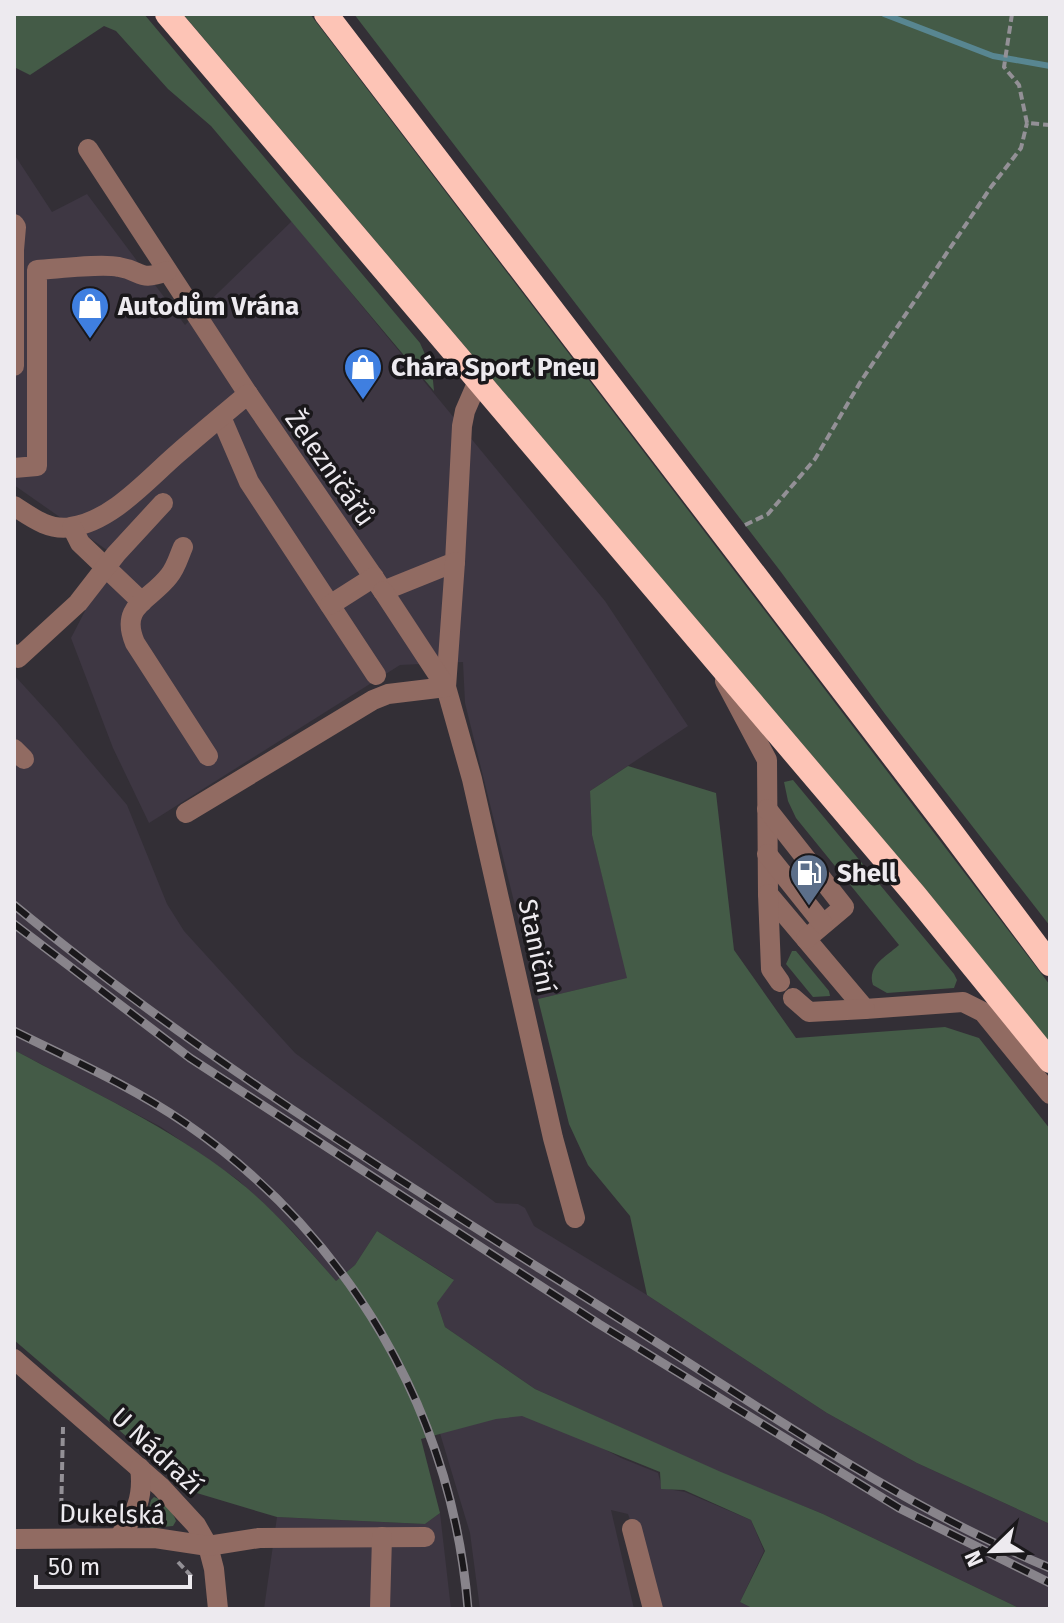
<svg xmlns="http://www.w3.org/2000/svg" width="1064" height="1623" font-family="'Fira Sans',sans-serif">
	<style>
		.built { fill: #3e3743 }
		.green { fill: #445b47 }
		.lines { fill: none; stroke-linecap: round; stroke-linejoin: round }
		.stream { stroke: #588691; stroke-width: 6 }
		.path { stroke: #939096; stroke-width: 4; stroke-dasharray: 8 4; stroke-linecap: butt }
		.minor { stroke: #916b62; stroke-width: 20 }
		.highway { stroke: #fdc4b6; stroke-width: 24 }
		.rail-casing { stroke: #88848b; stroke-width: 9 }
		.rail { stroke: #1a181b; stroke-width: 6; stroke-dasharray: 18; stroke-linecap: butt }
		.labels { text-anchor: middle; stroke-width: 7; stroke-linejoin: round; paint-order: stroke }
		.poi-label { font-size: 26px; font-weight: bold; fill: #edeaef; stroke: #1a181b; text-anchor: start }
		.street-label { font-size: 26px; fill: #edeaef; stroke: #1a181b }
	</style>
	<rect width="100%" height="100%" fill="#332f36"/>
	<!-- built -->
	<g class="built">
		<path d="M14,154L52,212L87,194L185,325L292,221L605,601L688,726L590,791L592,835L628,978L538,999L465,703L463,662L400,665L149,823L113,748L71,638L114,555L14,485Z"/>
		<path d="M14,675L57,722L127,805L167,904L184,931L295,1053L496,1203L518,1204L525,1208L534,1226L647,1295L827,1413L917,1463L1050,1524V1609H1021L823,1514L721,1473L535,1389L445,1327L437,1303L453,1279L377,1231L355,1265L336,1281L292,1231L238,1180L161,1127L14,1050Z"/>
		<path d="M512,1400L621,1458L658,1473L662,1488L685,1492L751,1520L764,1551L740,1602L754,1609H662L628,1514L611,1510L634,1609H480L470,1533L436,1420Z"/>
		<path d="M440,1513L451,1609H264L277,1517L425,1524Z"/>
	</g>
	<!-- green -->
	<g class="green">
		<path d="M14,14H144L420,343L432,370L434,391L211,126L168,89L116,31L104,26L30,75L14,67Z"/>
		<path d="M183,14H310L1050,985V1043L928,892Z"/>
		<path d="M354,14H1050V926L885,714L781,572Z"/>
		<path d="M628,766L716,793L734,950L796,1038L945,1027L979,1038L1050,1129V1524L917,1463L827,1413L647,1295L630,1216L588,1165L569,1124L538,999L627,978L592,835L590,791Z"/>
		<path d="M793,780L954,974L957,980L954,988L887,993L873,985C867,965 886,957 899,945L796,818L788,801L784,782Z"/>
		<path d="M792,951H796L829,991L830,996L813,997L786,964Z"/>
		<path d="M14,1050C90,1091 169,1126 237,1180C274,1209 305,1246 336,1281L355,1265L377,1231L454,1280L437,1303L445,1327L535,1389L721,1472L823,1514L1021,1609H754L740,1602L765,1551L751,1520L684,1490L661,1489L660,1472L522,1416L496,1419L421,1439L440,1513L425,1524L277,1517L190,1491L14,1340Z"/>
		<path d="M154,1497C164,1500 173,1512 176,1521L173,1526L151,1528L145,1525L151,1500Z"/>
	</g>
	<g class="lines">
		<!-- stream -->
		<path class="stream" d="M884,14L993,56L1050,66"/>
		<!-- path -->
		<g class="path">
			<path d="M1012,14L1004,67L1019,85L1027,123L1050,125"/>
			<path d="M745,525L768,514L815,459L861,381L991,187L1021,148L1027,123"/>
			<path d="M61,1518L63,1427"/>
			<path d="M178,1562L194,1579"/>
		</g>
		<!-- minor -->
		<g class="minor">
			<path d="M88,149L248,394"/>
			<path d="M14,224L16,227L14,250"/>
			<path d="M14,247V366"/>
			<path d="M221,417L249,482L376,675"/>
			<path d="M14,468L37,466V270C56,269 102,263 119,267C143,271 139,282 167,271"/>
			<path d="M14,506C31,517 49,531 71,527C112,521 147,480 177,454C200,434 224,414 248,394L383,591L455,562L462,426L465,411L478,381"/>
			<path d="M72,527L80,543L142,602"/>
			<path d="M183,547C179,556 176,568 169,576C150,601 119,605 135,643L208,756"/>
			<path d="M455,562L446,687L472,779L553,1138L575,1218"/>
			<path d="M330,605L374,577"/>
			<path d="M14,654L18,658L78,603L116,554L163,503"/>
			<path d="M725,681L767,760L768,894L865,1009L963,1002L983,1012L1050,1094"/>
			<path d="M14,749L24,759"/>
			<path d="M767,809L844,907L806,939"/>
			<path d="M186,813L373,700L388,694L446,687L383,591"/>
			<path d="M767,854L823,924"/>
			<path d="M768,894L771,969L780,982"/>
			<path d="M793,998L809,1012L865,1009"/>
			<path d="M14,1359L161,1487L196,1525L208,1546L214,1569L218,1609"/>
			<path d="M632,1529L653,1609"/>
			<path d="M119,1537C136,1515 144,1496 140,1468"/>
			<path d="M14,1539L155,1538L208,1546L259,1538L425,1537"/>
			<path d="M380,1609L382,1537"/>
		</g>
		<!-- highway -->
		<g class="highway">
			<path d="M167,14L915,895L1050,1061"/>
			<path d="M326,14L949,829L1050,964"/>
		</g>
		<!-- rail casing -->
		<g class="rail-casing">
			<g id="rail">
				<path d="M14,905C200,1059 408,1185 612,1314C754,1403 894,1503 1050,1568"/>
				<path d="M14,924L190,1058L599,1324L899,1508L1050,1583"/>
				<path d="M14,1031C72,1060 131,1086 185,1123C348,1235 452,1411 468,1609"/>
			</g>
		</g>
		<!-- rail -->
		<use href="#rail" class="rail"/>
	</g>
	<!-- icons -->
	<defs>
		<g id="shop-pin" transform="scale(2)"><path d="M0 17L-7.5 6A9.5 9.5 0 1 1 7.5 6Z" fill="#3f7fe0" stroke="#1a181b"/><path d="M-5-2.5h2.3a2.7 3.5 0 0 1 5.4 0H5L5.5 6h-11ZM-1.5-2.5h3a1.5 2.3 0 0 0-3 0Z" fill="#fff"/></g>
		<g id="fuel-pin" transform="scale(2)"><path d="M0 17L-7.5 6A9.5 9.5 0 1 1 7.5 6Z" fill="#5c6f8a" stroke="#1a181b"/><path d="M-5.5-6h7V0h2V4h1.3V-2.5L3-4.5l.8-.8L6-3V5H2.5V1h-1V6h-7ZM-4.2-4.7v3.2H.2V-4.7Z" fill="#fff"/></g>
	</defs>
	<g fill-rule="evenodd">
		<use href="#shop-pin" x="90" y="306"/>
		<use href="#shop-pin" x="363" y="367"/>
		<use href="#fuel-pin" x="809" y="873"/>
	</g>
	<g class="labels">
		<!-- poi labels -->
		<g class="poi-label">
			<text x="118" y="315">Autodům Vrána</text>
			<text x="391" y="376">Chára Sport Pneu</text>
			<text x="837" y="882">Shell</text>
		</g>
		<!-- street labels -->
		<g class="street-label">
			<text transform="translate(330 468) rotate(55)" y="9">Železničářů</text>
			<text transform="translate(537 946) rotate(78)" y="9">Staniční</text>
			<text transform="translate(157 1451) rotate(43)" y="9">U Nádraží</text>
			<text transform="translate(112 1514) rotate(1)" y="9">Dukelská</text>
		</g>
	</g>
	<!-- border -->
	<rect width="1064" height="1623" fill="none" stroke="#edeaef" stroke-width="32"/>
	<!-- north arrow -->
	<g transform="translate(992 1551) rotate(247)" stroke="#1a181b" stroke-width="6" paint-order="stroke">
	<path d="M0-6L14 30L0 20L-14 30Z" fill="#edeaef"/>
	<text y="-12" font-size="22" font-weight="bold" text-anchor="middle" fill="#edeaef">N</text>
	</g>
	<!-- scale -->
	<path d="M36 1575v12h154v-12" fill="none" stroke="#edeaef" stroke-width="4"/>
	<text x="48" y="1575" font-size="24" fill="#edeaef" stroke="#1a181b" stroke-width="6" paint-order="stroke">50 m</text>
</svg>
